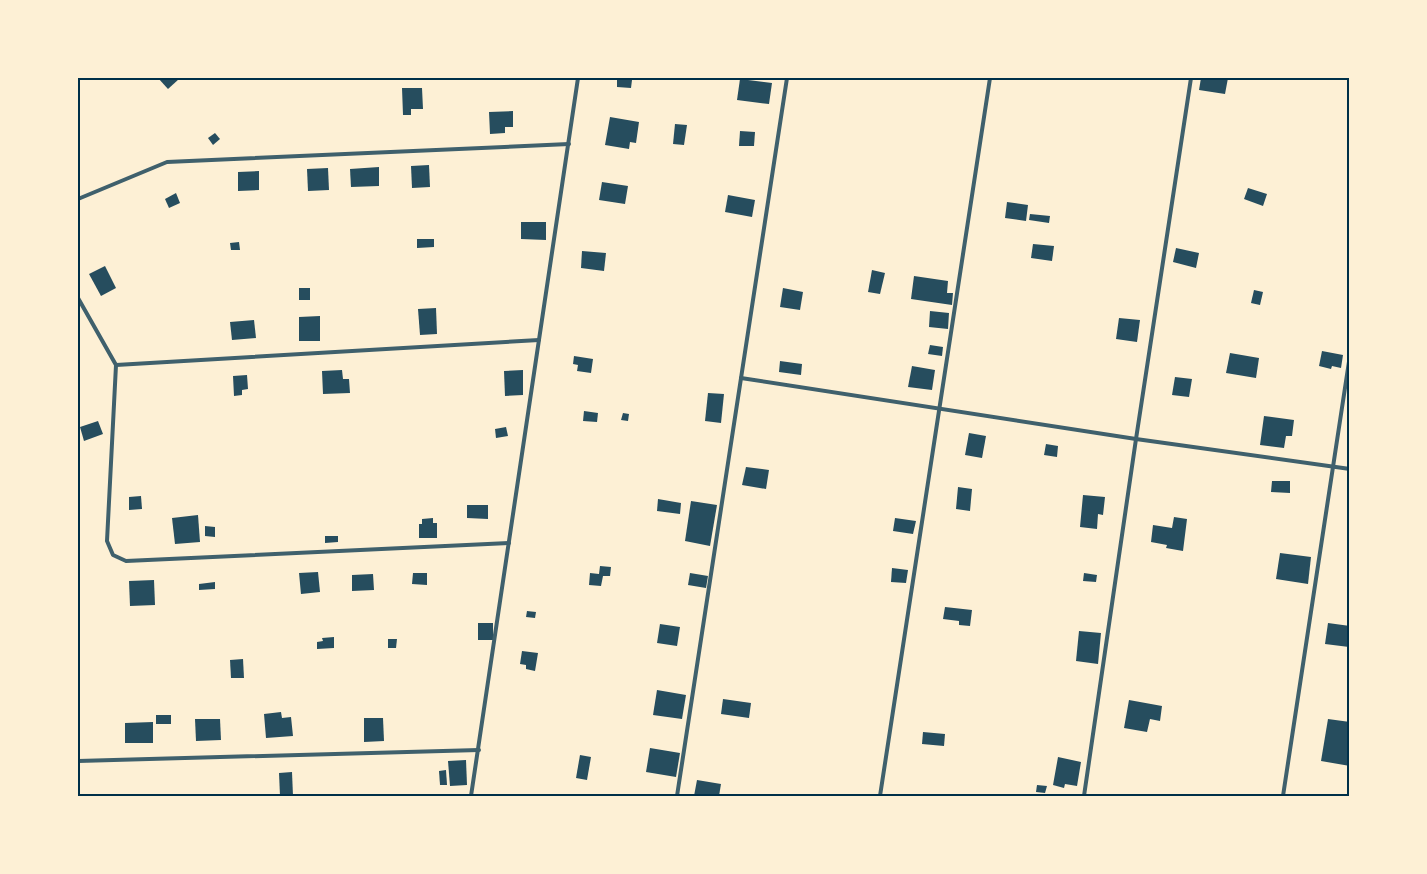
<svg xmlns="http://www.w3.org/2000/svg" width="1427" height="874" font-family="Montserrat,sans-serif">
	<style>
		.building { fill: #264d5e }
		.lines { fill: none; stroke-linecap: round; stroke-linejoin: round }
		.service { stroke: #3f606c; stroke-width: 4 }
		.neatline { fill: none; stroke: #003049; stroke-width: 2 }
	</style>
	<rect width="100%" height="100%" fill="#fdf0d5"/>
	<!-- building -->
	<g class="building">
		<path d="M158,78H178L179,79L168,89Z"/>
		<path d="M1201,78H1228L1225,94L1199,90Z"/>
		<path d="M617,79L632,80L631,88L617,87Z"/>
		<path d="M740,79L772,83L769,104L737,100Z"/>
		<path d="M402,88H422L423,109H411V115H403Z"/>
		<path d="M513,111V127H505V133L490,134L489,112Z"/>
		<path d="M610,117L639,122L636,143L630,142L629,149L605,145Z"/>
		<path d="M675,124L687,125L684,145L673,144Z"/>
		<path d="M740,131L755,132L754,146H739Z"/>
		<path d="M215,133L220,139L213,145L208,138Z"/>
		<path d="M429,165L430,187L412,188L411,166Z"/>
		<path d="M379,167V186L351,187L350,169Z"/>
		<path d="M328,168L329,190L308,191L307,169Z"/>
		<path d="M259,171V190L238,191V172Z"/>
		<path d="M602,182L628,186L625,204L599,200Z"/>
		<path d="M1248,188L1267,194L1263,206L1244,199Z"/>
		<path d="M176,193L180,203L169,208L165,199Z"/>
		<path d="M728,195L755,200L752,217L725,212Z"/>
		<path d="M1007,202L1028,205L1026,221L1005,218Z"/>
		<path d="M1030,214L1050,216L1049,223L1029,220Z"/>
		<path d="M521,222H546V240L521,239Z"/>
		<path d="M417,239H434V247L417,248Z"/>
		<path d="M239,242L240,250H231L230,243Z"/>
		<path d="M1033,244L1054,246L1052,261L1031,258Z"/>
		<path d="M1176,248L1199,253L1196,268L1173,262Z"/>
		<path d="M582,251L606,253L604,271L581,268Z"/>
		<path d="M105,266L116,288L101,296L89,274Z"/>
		<path d="M872,270L885,273L880,294L868,292Z"/>
		<path d="M914,276L948,281L947,293H953L952,305L911,299Z"/>
		<rect x="299" y="288" width="11" height="12"/>
		<path d="M783,288L803,292L800,310L780,307Z"/>
		<path d="M1254,290L1263,292L1260,305L1251,303Z"/>
		<path d="M436,308L437,334L420,335L418,309Z"/>
		<path d="M930,311L949,313L948,329L929,327Z"/>
		<path d="M320,316V341H299V317Z"/>
		<path d="M1119,318L1140,320L1137,342L1116,339Z"/>
		<path d="M254,320L256,338L232,340L230,322Z"/>
		<path d="M930,345L943,347L942,356L928,354Z"/>
		<path d="M1322,351L1343,355L1341,368L1332,366L1331,369L1319,366Z"/>
		<path d="M1230,353L1259,358L1256,378L1226,373Z"/>
		<path d="M574,356L593,359L591,373L577,371L578,365L573,364Z"/>
		<path d="M780,361L802,364L801,375L779,372Z"/>
		<path d="M912,366L935,370L932,390L908,387Z"/>
		<path d="M342,370L343,379H349L350,393L323,394L322,371Z"/>
		<path d="M523,370V395L505,396L504,371Z"/>
		<path d="M247,375L248,389L242,390V395L234,396L233,376Z"/>
		<path d="M1175,377L1192,379L1189,397L1172,395Z"/>
		<path d="M708,393L724,394L721,423L705,421Z"/>
		<path d="M584,411L598,413L597,422L583,421Z"/>
		<path d="M623,413L629,414L628,421L621,420Z"/>
		<path d="M1264,416L1294,420L1292,436H1286L1284,448L1260,445Z"/>
		<path d="M98,421L103,434L84,441L80,427Z"/>
		<path d="M506,427L508,436L496,438L495,429Z"/>
		<path d="M969,433L986,436L982,458L965,455Z"/>
		<path d="M1046,444L1058,446L1057,457L1044,455Z"/>
		<path d="M746,467L769,470L766,489L742,485Z"/>
		<path d="M1272,481H1290V493L1271,492Z"/>
		<path d="M958,487L972,489L970,511L956,509Z"/>
		<path d="M1083,495L1105,497L1103,515L1098,514L1097,529L1080,527Z"/>
		<path d="M141,496L142,509L129,510V497Z"/>
		<path d="M658,499L681,503L680,514L657,511Z"/>
		<path d="M691,501L717,505L710,546L685,541Z"/>
		<path d="M467,505H488V519L467,518Z"/>
		<path d="M198,515L200,542L175,544L172,518Z"/>
		<path d="M1174,517L1187,519L1183,551L1166,548L1167,545L1151,542L1153,525L1172,528Z"/>
		<path d="M433,518V523H437V538H419V524H422V519Z"/>
		<path d="M895,518L916,521L913,534L893,531Z"/>
		<path d="M205,526L215,527V537L205,536Z"/>
		<path d="M325,536H338V542L325,543Z"/>
		<path d="M1280,553L1311,557L1308,584L1276,579Z"/>
		<path d="M600,566L611,567L610,576H603L601,586L589,585L590,573L599,574Z"/>
		<path d="M892,568L908,570L906,583L891,582Z"/>
		<path d="M318,572L320,592L301,594L299,573Z"/>
		<path d="M413,573H427V585L412,584Z"/>
		<path d="M690,573L708,576L706,588L688,585Z"/>
		<path d="M1084,573L1097,575L1096,582L1083,581Z"/>
		<path d="M373,574L374,590L352,591V575Z"/>
		<path d="M154,580L155,605L130,606L129,581Z"/>
		<path d="M215,582V589L199,590V584Z"/>
		<path d="M945,607L972,610L970,626L959,625V621L943,619Z"/>
		<path d="M527,611L536,612L535,618L526,617Z"/>
		<rect x="478" y="623" width="15" height="17"/>
		<path d="M1328,623L1350,626L1349,647L1325,644Z"/>
		<path d="M660,624L680,627L677,646L657,643Z"/>
		<path d="M1079,631L1101,633L1098,664L1076,661Z"/>
		<path d="M334,637V648L317,649V642L323,641L322,638Z"/>
		<path d="M388,639H397L396,648H388Z"/>
		<path d="M522,651L538,653L535,671L526,669V665L520,664Z"/>
		<path d="M243,659L244,678H231L230,660Z"/>
		<path d="M657,690L686,695L682,719L653,715Z"/>
		<path d="M723,699L751,703L749,718L721,714Z"/>
		<path d="M1129,700L1162,706L1160,721L1150,719L1147,732L1124,728Z"/>
		<path d="M281,712L282,718L291,717L293,736L266,738L264,714Z"/>
		<rect x="156" y="715" width="15" height="9"/>
		<path d="M364,718H383L384,741L364,742Z"/>
		<path d="M195,719H220L221,740L196,741Z"/>
		<path d="M1328,719L1350,722V766L1321,761Z"/>
		<path d="M153,722V743H125V723Z"/>
		<path d="M923,732L945,734L944,746L922,744Z"/>
		<path d="M650,748L680,753L676,777L646,772Z"/>
		<path d="M580,755L591,757L587,780L576,778Z"/>
		<path d="M1058,757L1081,762L1077,786L1065,784L1064,788L1053,785Z"/>
		<path d="M466,760L467,785L450,786L448,761Z"/>
		<path d="M446,770L447,785H440L439,771Z"/>
		<path d="M292,772L293,796H280L279,773Z"/>
		<path d="M697,780L721,784L719,796H694Z"/>
		<path d="M1037,785L1047,786L1045,793L1036,792Z"/>
	</g>
	<g class="lines">
		<!-- service -->
		<g class="service">
			<path d="M78,199L167,162L569,144"/>
			<path d="M78,298L116,365L107,541L113,555L126,561L509,543"/>
			<path d="M116,365L539,340"/>
			<path d="M741,378L1136,439L1350,469"/>
			<path d="M78,761L479,750"/>
			<path d="M471,796L578,78"/>
			<path d="M677,796L787,78"/>
			<path d="M880,796L990,78"/>
			<path d="M1084,796L1136,439L1191,78"/>
			<path d="M1283,796L1350,355"/>
		</g>
	</g>
	<!-- border -->
	<rect width="1427" height="874" fill="none" stroke="#fdf0d5" stroke-width="158"/>
	<rect x="79" y="79" width="1269" height="716" class="neatline"/>
</svg>
